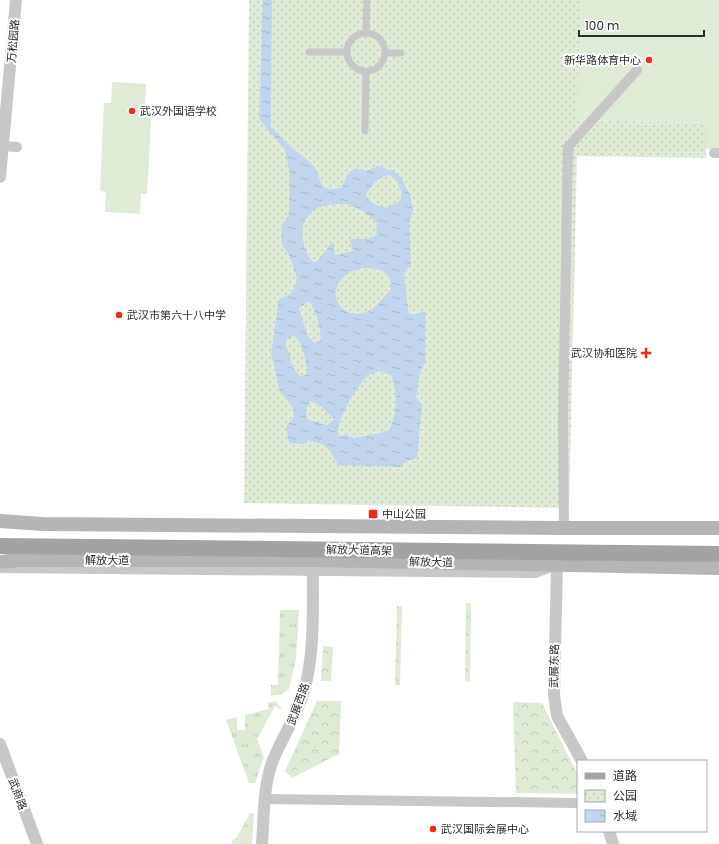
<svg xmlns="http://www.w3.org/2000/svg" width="719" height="844" font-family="Poppins,'Noto Sans SC',sans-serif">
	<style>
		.grass { fill: url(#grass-tufts) }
		.forest { fill: url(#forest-crowns) }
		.park { fill: url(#park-dots) }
		.pitch { fill: #dfebd7 }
		.water { fill: url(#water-ripples); fill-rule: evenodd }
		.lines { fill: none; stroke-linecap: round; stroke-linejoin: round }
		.pedestrian { stroke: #c8c8c8; stroke-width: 7 }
		.minor { stroke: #c8c8c8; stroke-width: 10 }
		.tertiary { stroke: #c8c8c8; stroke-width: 12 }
		.secondary { stroke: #b5b5b5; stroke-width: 14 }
		.primary { stroke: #a3a3a3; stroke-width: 16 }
		.poi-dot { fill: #f4291c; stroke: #fff; stroke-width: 1.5 }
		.labels { text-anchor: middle; stroke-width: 4; stroke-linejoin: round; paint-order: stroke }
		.street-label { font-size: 11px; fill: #2b2b2b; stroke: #fff }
		.poi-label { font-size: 11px; fill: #2b2b2b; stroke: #fff; text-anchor: start }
	</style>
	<defs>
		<pattern id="grass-tufts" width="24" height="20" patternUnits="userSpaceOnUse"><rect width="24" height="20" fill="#dfebd7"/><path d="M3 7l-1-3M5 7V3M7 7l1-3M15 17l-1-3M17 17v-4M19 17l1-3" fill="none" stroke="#c0cab9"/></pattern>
		<pattern id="forest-crowns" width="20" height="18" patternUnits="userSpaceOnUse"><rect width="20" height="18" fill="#dfebd7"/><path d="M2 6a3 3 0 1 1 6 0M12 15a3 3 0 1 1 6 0" fill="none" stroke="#c0cab9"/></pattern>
		<pattern id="park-dots" width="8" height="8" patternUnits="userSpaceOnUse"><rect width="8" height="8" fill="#dfebd7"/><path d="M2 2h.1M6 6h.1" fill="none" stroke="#c0cab9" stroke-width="1.8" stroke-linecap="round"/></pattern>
		<pattern id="water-ripples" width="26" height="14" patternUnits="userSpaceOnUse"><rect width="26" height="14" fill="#c1d6ed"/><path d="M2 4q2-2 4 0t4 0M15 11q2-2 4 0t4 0" fill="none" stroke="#a6b8cb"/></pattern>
	</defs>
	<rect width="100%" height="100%" fill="#fff"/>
	<!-- grass -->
	<g class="grass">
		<path d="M280,610H299L296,659L289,689L282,694L271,696V685H278Z"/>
		<path d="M275,701L284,711L275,706L257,739L264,757L255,783H249L226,720L237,717V730H245V715L269,709L268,703Z"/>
		<path d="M250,813H254L252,844H232V841L237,837Z"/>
	</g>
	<!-- forest -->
	<g class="forest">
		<path d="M466,603H471L470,682L465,681Z"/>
		<path d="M397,606H402L400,685H395Z"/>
		<path d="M323,646L333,647L331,681H321Z"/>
		<path d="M317,701H341L339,754L292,778L285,771Z"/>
		<path d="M513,702L542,703L578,775V794L516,793Z"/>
	</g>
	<!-- park -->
	<path class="park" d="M249,0H582L577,120L706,123V158L577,156L569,508L244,503Z"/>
	<!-- pitch -->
	<g class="pitch">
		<path d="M581,0H719V149H706V123L577,120Z"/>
		<path d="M112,82L146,84L145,105H152L147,194H141L140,214L105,212L106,192L100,191L104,103H111Z"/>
	</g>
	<!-- water -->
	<path class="water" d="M263,0H272L271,127C278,134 284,141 291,147C300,154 308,160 315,168C321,177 318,190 334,189C344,189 344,182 347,175C349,173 352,170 354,168L366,171L378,166L393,171L400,176L410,195L413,210L409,223L411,263L404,275L409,315L425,312V363L420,373L416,397L422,405L417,458L406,461L400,467L338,465C331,449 323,442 306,440L304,444L289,443L286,427L294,416L293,408L280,391L271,353L279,299L290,294L295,287L297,278L289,255L282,245L281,235L282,225L289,214V170L285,150L259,119ZM389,175C398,180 404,191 400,201L386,208C378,206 370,204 366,195C370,187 379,176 389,175ZM347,204C360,209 368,213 377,223L376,235L368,239H350L353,251L335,255L333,242L316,262H313C301,248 296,220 316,209C325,204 337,204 347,204ZM362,268C378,268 392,270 391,289C386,295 376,307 369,311C342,324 322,291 347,274C351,271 357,270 362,268ZM309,301C317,313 320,326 321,340L314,343L307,334L299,308ZM294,335C304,346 306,360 307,374L300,377L293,367L285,341ZM379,371L391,375C398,394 397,413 389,431L354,438L347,435L338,436C336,422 356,386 367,377C370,374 375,373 379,371ZM310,401L321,406L334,419L327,425L307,419L306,410Z"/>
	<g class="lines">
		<!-- pedestrian -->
		<g class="pedestrian">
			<circle cx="366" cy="52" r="19"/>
			<path d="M366,33L367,0"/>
			<path d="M309,52H347"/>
			<path d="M386,53H401"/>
			<path d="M365,131L366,72"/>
		</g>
		<!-- minor -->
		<g class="minor">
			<path d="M3,146L17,147"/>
			<path d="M714,153H719"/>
			<path d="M564,528L563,422L568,147L637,70"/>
			<path d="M0,568L535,573L551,567"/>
			<path d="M265,799L578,803"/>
		</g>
		<!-- tertiary -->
		<g class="tertiary">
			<path d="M0,177L16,0"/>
			<path d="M557,564L554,695L557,716L582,761"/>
			<path d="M0,744L37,844"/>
			<path d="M609,831L613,844"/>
			<path d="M262,844C264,816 263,786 273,760C283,736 297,715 304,691C316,649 312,603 313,560"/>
		</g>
		<!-- secondary -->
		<g class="secondary">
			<path d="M0,521L42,524L564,528H719"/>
			<path d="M0,562L19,560H313L719,568"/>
		</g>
		<!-- primary -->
		<path class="primary" d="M0,546L719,554"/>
	</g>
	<!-- markers -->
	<g class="poi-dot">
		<circle cx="649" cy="60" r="4"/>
		<circle cx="132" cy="111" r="4"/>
		<circle cx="119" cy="315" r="4"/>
		<path d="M644 347h4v4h4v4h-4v4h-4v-4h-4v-4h4z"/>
		<rect x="368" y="509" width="10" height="10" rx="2"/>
		<circle cx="433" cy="829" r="4"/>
	</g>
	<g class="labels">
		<!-- street labels -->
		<g class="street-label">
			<text transform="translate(13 41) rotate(-85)" y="4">万松园路</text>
			<text transform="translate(359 550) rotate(1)" y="4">解放大道高架</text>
			<text x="107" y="564">解放大道</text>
			<text transform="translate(431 562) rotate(1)" y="4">解放大道</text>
			<text transform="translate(554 666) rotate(-89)" y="4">武展东路</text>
			<text transform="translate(298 704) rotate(-70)" y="4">武展西路</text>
			<text transform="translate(18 794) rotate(70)" y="4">武商路</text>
		</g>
		<!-- poi labels -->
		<g class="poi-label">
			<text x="641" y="64" text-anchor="end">新华路体育中心</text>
			<text x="140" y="115">武汉外国语学校</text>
			<text x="127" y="319">武汉市第六十八中学</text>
			<text x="637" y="357" text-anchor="end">武汉协和医院</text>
			<text x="382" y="518">中山公园</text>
			<text x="441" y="833">武汉国际会展中心</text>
		</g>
	</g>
	<!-- legend -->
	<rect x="577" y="760" width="130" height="72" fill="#ffffff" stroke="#aaaaaa"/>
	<rect x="585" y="773" width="20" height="6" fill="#a3a3a3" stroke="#aaaaaa"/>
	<text x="613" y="780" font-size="12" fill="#2b2b2b">道路</text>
	<rect x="585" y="790" width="20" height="12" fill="url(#park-dots)" stroke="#aaaaaa"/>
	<text x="613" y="800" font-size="12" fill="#2b2b2b">公园</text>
	<rect x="585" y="810" width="20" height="12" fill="url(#water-ripples)" stroke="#aaaaaa"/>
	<text x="613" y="820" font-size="12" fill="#2b2b2b">水域</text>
	<!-- scale -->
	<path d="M579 30v6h125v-6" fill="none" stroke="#2b2b2b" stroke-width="2"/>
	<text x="585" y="30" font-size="12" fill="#2b2b2b" stroke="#ffffff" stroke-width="3" paint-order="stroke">100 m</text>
</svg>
